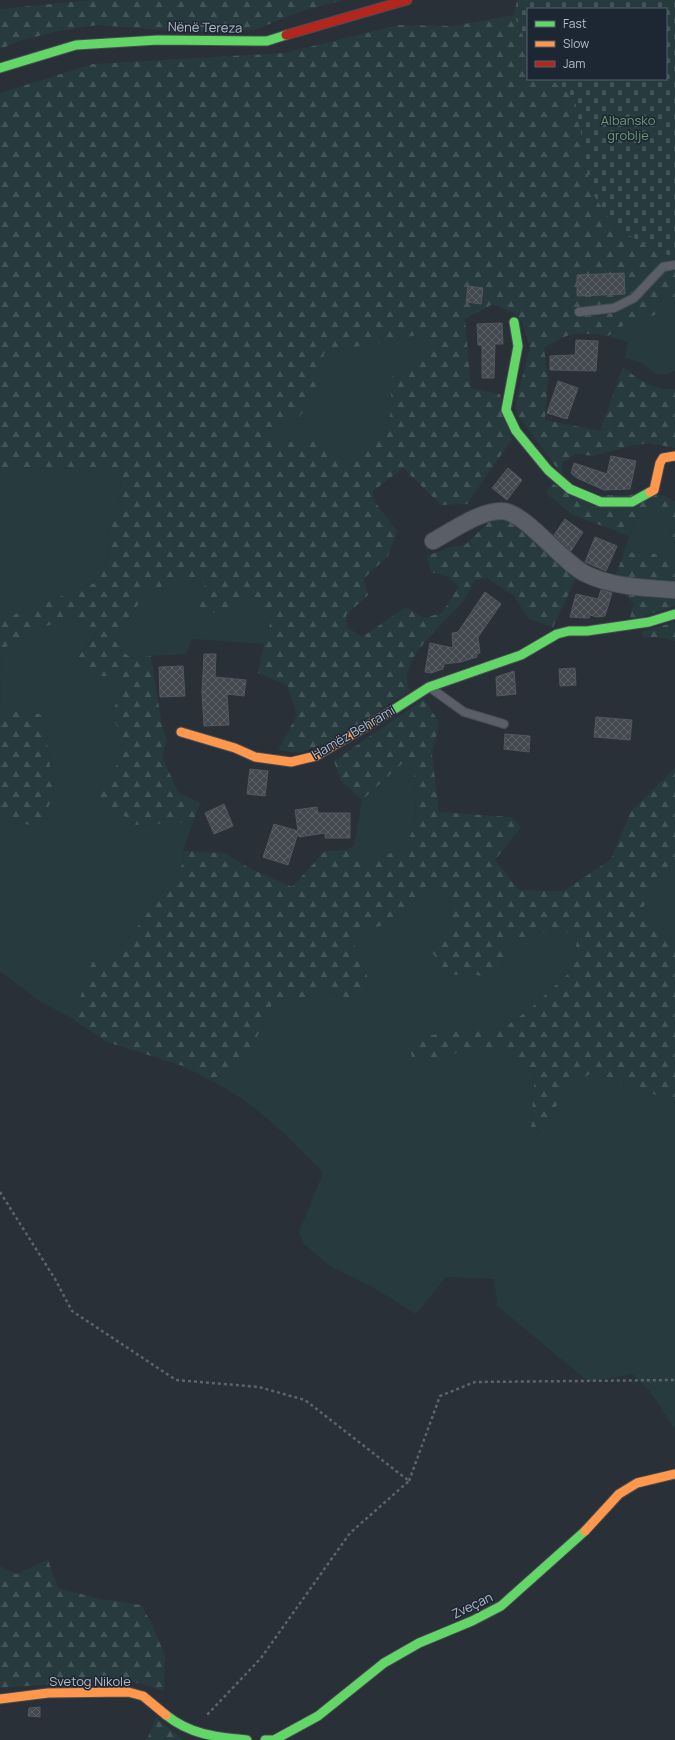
<svg xmlns="http://www.w3.org/2000/svg" width="675" height="1740" font-family="Manrope,sans-serif">
	<style>
		.green { fill: #273a3e }
		.forest { fill: url(#forest-firs); fill-rule: evenodd }
		.cemetery { fill: url(#cemetery-stones) }
		.building { fill: url(#building-cross-hatch); stroke: #52575f }
		.lines { fill: none; stroke-linecap: round; stroke-linejoin: round }
		.lane-casing { stroke: #484c53; stroke-width: 10 }
		.street-casing { stroke: #484c53; stroke-width: 18 }
		.fast-casing { stroke: #484c53; stroke-width: 11 }
		.slow-casing { stroke: #484c53; stroke-width: 11 }
		.jam-casing { stroke: #484c53; stroke-width: 11 }
		.path { stroke: #5d636a; stroke-width: 2.5; stroke-dasharray: 3 3; stroke-linecap: butt }
		.lane { stroke: #5a5e66; stroke-width: 8 }
		.street { stroke: #5a5e66; stroke-width: 16 }
		.fast { stroke: #63d668; stroke-width: 9 }
		.slow { stroke: #ff974d; stroke-width: 9 }
		.jam { stroke: #b3261e; stroke-width: 9 }
		.labels { text-anchor: middle; stroke-width: 3; stroke-linejoin: round; paint-order: stroke }
		.street-label { font-size: 13px; fill: #b4bcc9; stroke: #1d2633 }
		.park-label { font-size: 13px; fill: #6b9a76; stroke: #1d2633 }
	</style>
	<defs>
		<pattern id="forest-firs" width="22" height="20" patternUnits="userSpaceOnUse"><rect width="22" height="20" fill="#273a3e"/><path d="M5 1l3.5 6h-7zM16 11l3.5 6h-7z" fill="#445559"/></pattern>
		<pattern id="cemetery-stones" width="16" height="16" patternUnits="userSpaceOnUse"><rect width="16" height="16" fill="#273a3e"/><path d="M2 7V4a2 2 0 0 1 4 0v3zM10 15v-3a2 2 0 0 1 4 0v3z" fill="#445559"/></pattern>
		<pattern id="building-cross-hatch" width="8" height="8" patternUnits="userSpaceOnUse"><rect width="8" height="8" fill="#444950"/><path d="M0 0l8 8M0 8l8-8" fill="none" stroke="#5d6168"/></pattern>
	</defs>
	<rect width="100%" height="100%" fill="#2a3038"/>
	<!-- green -->
	<g class="green">
		<path d="M662,298H675V371L668,374H655L642,363L625,358L628,342L608,336L622,326L655,315Z"/>
		<path d="M428,332L426,349L413,362L387,380L393,402L386,433L353,463L334,455L322,438L273,444L267,429L297,420L319,390L324,353Z"/>
		<path d="M21,467L77,469L104,468L121,479L119,503L107,532L109,555L95,583L0,620V474Z"/>
		<path d="M653,511L664,514L671,528L670,540L675,542V558L659,554L624,552L634,521Z"/>
		<path d="M191,577L208,584L218,612L249,598L273,617L264,644L192,639L186,654L151,656L133,659L119,649L118,632L148,591Z"/>
		<path d="M76,616L98,631L78,657L94,676H113L126,683L111,714L122,736L117,765L93,798L109,805L136,825L193,822L183,851L184,862L128,940L106,959L81,998L73,1019L39,1001L0,971V821L40,826L54,794L43,714L0,711V705L2,649L41,628Z"/>
		<path d="M405,761L414,772L416,824L404,848L367,862L354,846L362,800Z"/>
		<path d="M675,859V948L641,913L655,881Z"/>
		<path d="M429,883L453,892L448,931L430,950L449,975L472,974L490,978L502,966L509,941L561,928L577,942L569,973L531,1008L501,1030H458L428,1063L468,1049L505,1050L535,1074L531,1127L543,1133L566,1087L594,1072L675,1102V1430L650,1391L632,1374L589,1382L497,1306L494,1279L446,1277L416,1314L374,1288L330,1266L304,1244L299,1232L323,1173C289,1138 255,1102 210,1080L234,1070L247,1059L272,1004L281,998L296,1001L322,990L361,1002L370,983L350,934L395,922Z"/>
	</g>
	<!-- forest -->
	<g class="forest">
		<path d="M91,0H345L305,10L254,30L187,32L97,25L54,32L19,41L0,49V9Z"/>
		<path d="M514,15L528,47V79H551L575,99L591,191L672,257H675V298H662L655,315L622,326L608,336C575,332 572,331 544,348L548,379L545,420L600,431L623,367C639,380 653,390 675,389V448L649,443L633,445L594,456L576,454L562,463V475L516,413V401L530,348L522,321L513,313L493,304L465,319L471,388L500,394L512,439L467,504L441,505L403,468L373,491L374,501L397,531L388,556L363,579L368,595L346,615L347,627L362,637L406,607L423,618L442,613L459,586L448,577L431,572L427,556L447,548L465,545L491,520L504,518L578,574L553,627L529,619L513,595L487,578L475,580C471,587 468,594 464,600C447,623 395,658 410,691L327,743L298,753L278,750L297,715L287,685L258,673L264,644L272,617L249,598L218,612L197,615L192,599L207,584L192,577L148,591L118,632L119,649L133,659L151,656L162,726L167,740L162,757L178,792L200,803L193,822L136,825L109,805L93,798L117,765L122,736L111,714L126,683L113,676H94L78,657L98,632L76,616L41,628L2,649L0,705V620L95,583L109,555L107,532L119,503L121,480L104,468L77,469L21,467L0,474V93L93,64L284,53L399,25L453,26ZM427,333L426,349L413,362L387,380L393,402L386,433L353,463L334,455L322,438L273,444L267,429L297,420L319,390L324,353Z"/>
		<path d="M552,483L573,496L659,494L675,501V542L670,540L671,528L664,514L653,511L634,521L629,536L571,514L546,493Z"/>
		<path d="M624,552L659,554L675,558V582L615,578Z"/>
		<path d="M633,591L675,597V606L629,621L634,604L625,595Z"/>
		<path d="M675,622V641L656,637L643,638L641,632Z"/>
		<path d="M424,699L439,722L432,755L439,812L511,817L521,827L495,860L519,890L564,891L611,859L631,811L675,768V859L655,881L641,913L675,948V1102L594,1072L566,1087L543,1133L531,1127L535,1074L505,1050L468,1049L428,1063L412,1057L410,1048L427,1036L458,1030H501L531,1008L569,973L577,942L561,928L509,941L502,966L490,978L472,974L449,975L430,950L448,931L453,892L429,883L395,922L350,934L370,983L361,1002L322,990L296,1001L281,998L272,1004L247,1059L234,1070L210,1080L183,1066L107,1042L73,1019L94,957L106,959L128,940L184,862L183,851L225,853L249,868L292,887L325,851L345,850L354,846L367,862L404,848L416,824L414,772L405,761L362,800L341,781L334,761Z"/>
		<path d="M0,711L43,714L54,794L40,826L0,821Z"/>
		<path d="M48,1560L58,1588L96,1598L141,1605L152,1624L165,1656L164,1691L124,1679L0,1688V1566L16,1574Z"/>
		<path d="M156,1717L182,1739V1740H147Z"/>
	</g>
	<!-- cemetery -->
	<path class="cemetery" d="M517,0H675V257H672L616,229L591,191L575,99L551,79H666V9H528V47L514,15Z"/>
	<!-- building -->
	<g class="building">
		<path d="M624,273L625,294L577,296V275Z"/>
		<path d="M468,286L483,288L481,304L466,302Z"/>
		<path d="M502,323L503,344H495L494,378H482V345H478L477,324Z"/>
		<path d="M576,340L598,341L596,371L550,370V356L575,355Z"/>
		<path d="M558,381L578,388L567,419L547,413Z"/>
		<path d="M611,456L636,461L630,489L604,490L577,478L571,473L574,463L607,474Z"/>
		<path d="M508,468L522,480L507,500L492,488Z"/>
		<path d="M565,519L583,532L571,551L554,535Z"/>
		<path d="M595,537L617,546L606,571L585,562Z"/>
		<path d="M601,590L612,593L605,616L597,617L590,615L589,618H586L570,617L576,594L598,599Z"/>
		<path d="M485,592L501,604L478,637L480,653L477,654V657L461,662L444,664L443,669L431,673L425,672L430,643L453,648L452,633L458,632Z"/>
		<path d="M204,654H216L215,677L246,680L244,696L227,694L229,725L204,726L202,693Z"/>
		<path d="M183,666L185,696L160,697L159,667Z"/>
		<path d="M575,668L576,685L560,686L559,669Z"/>
		<path d="M514,671L516,694L497,696L496,677Z"/>
		<path d="M596,717L632,720L630,740L594,737Z"/>
		<path d="M505,734L530,736L529,752L504,749Z"/>
		<path d="M250,769L268,771L265,796L247,794Z"/>
		<path d="M224,804L233,826L214,834L205,813Z"/>
		<path d="M317,807L318,813H350V838H325V833L299,837L298,833L288,865L263,857L274,824L298,831L295,810Z"/>
		<path d="M40,1707V1717L28,1716L29,1708Z"/>
	</g>
	<g class="lines">
		<!-- lane casing -->
		<g class="lane-casing">
			<g id="lane">
				<path d="M579,312L614,308L634,298L663,267L675,265"/>
				<path d="M432,689L464,712L504,724"/>
			</g>
		</g>
		<!-- street casing -->
		<g class="street-casing">
			<path id="street" d="M433,541C452,531 481,510 502,511C524,511 563,563 586,574C612,587 646,588 675,590"/>
		</g>
		<!-- fast casing -->
		<g class="fast-casing">
			<g id="fast">
				<path d="M0,68L76,45L158,40L267,41L286,35"/>
				<path d="M514,322L518,346L506,410L516,431L548,470L570,489L601,502H632L650,492"/>
				<path d="M390,712L429,687L521,655L557,634L569,631H587L649,622L675,614"/>
				<path d="M166,1715C191,1735 216,1737 247,1740"/>
				<path d="M265,1740H274L318,1716L384,1663L419,1643L472,1621L501,1606L585,1531"/>
			</g>
		</g>
		<!-- slow casing -->
		<g class="slow-casing">
			<g id="slow">
				<path d="M650,492L654,490L660,463L663,458L675,456"/>
				<path d="M181,732L235,748L255,757L291,762L316,756L390,712"/>
				<path d="M585,1531L619,1494L637,1483L675,1474"/>
				<path d="M0,1699L48,1693L128,1692L143,1696L166,1715"/>
			</g>
		</g>
		<!-- jam casing -->
		<g class="jam-casing">
			<path id="jam" d="M286,35L407,0"/>
		</g>
		<!-- path -->
		<g class="path">
			<path d="M0,1192L55,1279L72,1311L176,1380L259,1387L305,1400L409,1481L350,1533L261,1658L206,1716"/>
			<path d="M409,1481L440,1396L475,1382L675,1380"/>
		</g>
		<!-- lane -->
		<use href="#lane" class="lane"/>
		<!-- street -->
		<use href="#street" class="street"/>
		<!-- fast -->
		<use href="#fast" class="fast"/>
		<!-- slow -->
		<use href="#slow" class="slow"/>
		<!-- jam -->
		<use href="#jam" class="jam"/>
	</g>
	<g class="labels">
		<!-- street labels -->
		<g class="street-label">
			<text transform="translate(205 27) rotate(1)" y="5">Nënë Tereza</text>
			<text transform="translate(353 732) rotate(-30)" y="5">Hamëz Behrami</text>
			<text transform="translate(472 1605) rotate(-26)" y="5">Zveçan</text>
			<text x="90" y="1686">Svetog Nikole</text>
		</g>
		<!-- park labels -->
		<g class="park-label">
			<text x="628" y="125">Albansko<tspan x="628" dy="15">groblje</tspan></text>
		</g>
	</g>
	<!-- legend -->
	<rect x="527" y="8" width="140" height="72" fill="#1d2633" stroke="#59626f"/>
	<rect x="535" y="21" width="20" height="6" fill="#63d668" stroke="#59626f"/>
	<text x="563" y="28" font-size="12" fill="#b4bcc9">Fast</text>
	<rect x="535" y="41" width="20" height="6" fill="#ff974d" stroke="#59626f"/>
	<text x="563" y="48" font-size="12" fill="#b4bcc9">Slow</text>
	<rect x="535" y="61" width="20" height="6" fill="#b3261e" stroke="#59626f"/>
	<text x="563" y="68" font-size="12" fill="#b4bcc9">Jam</text>
</svg>
